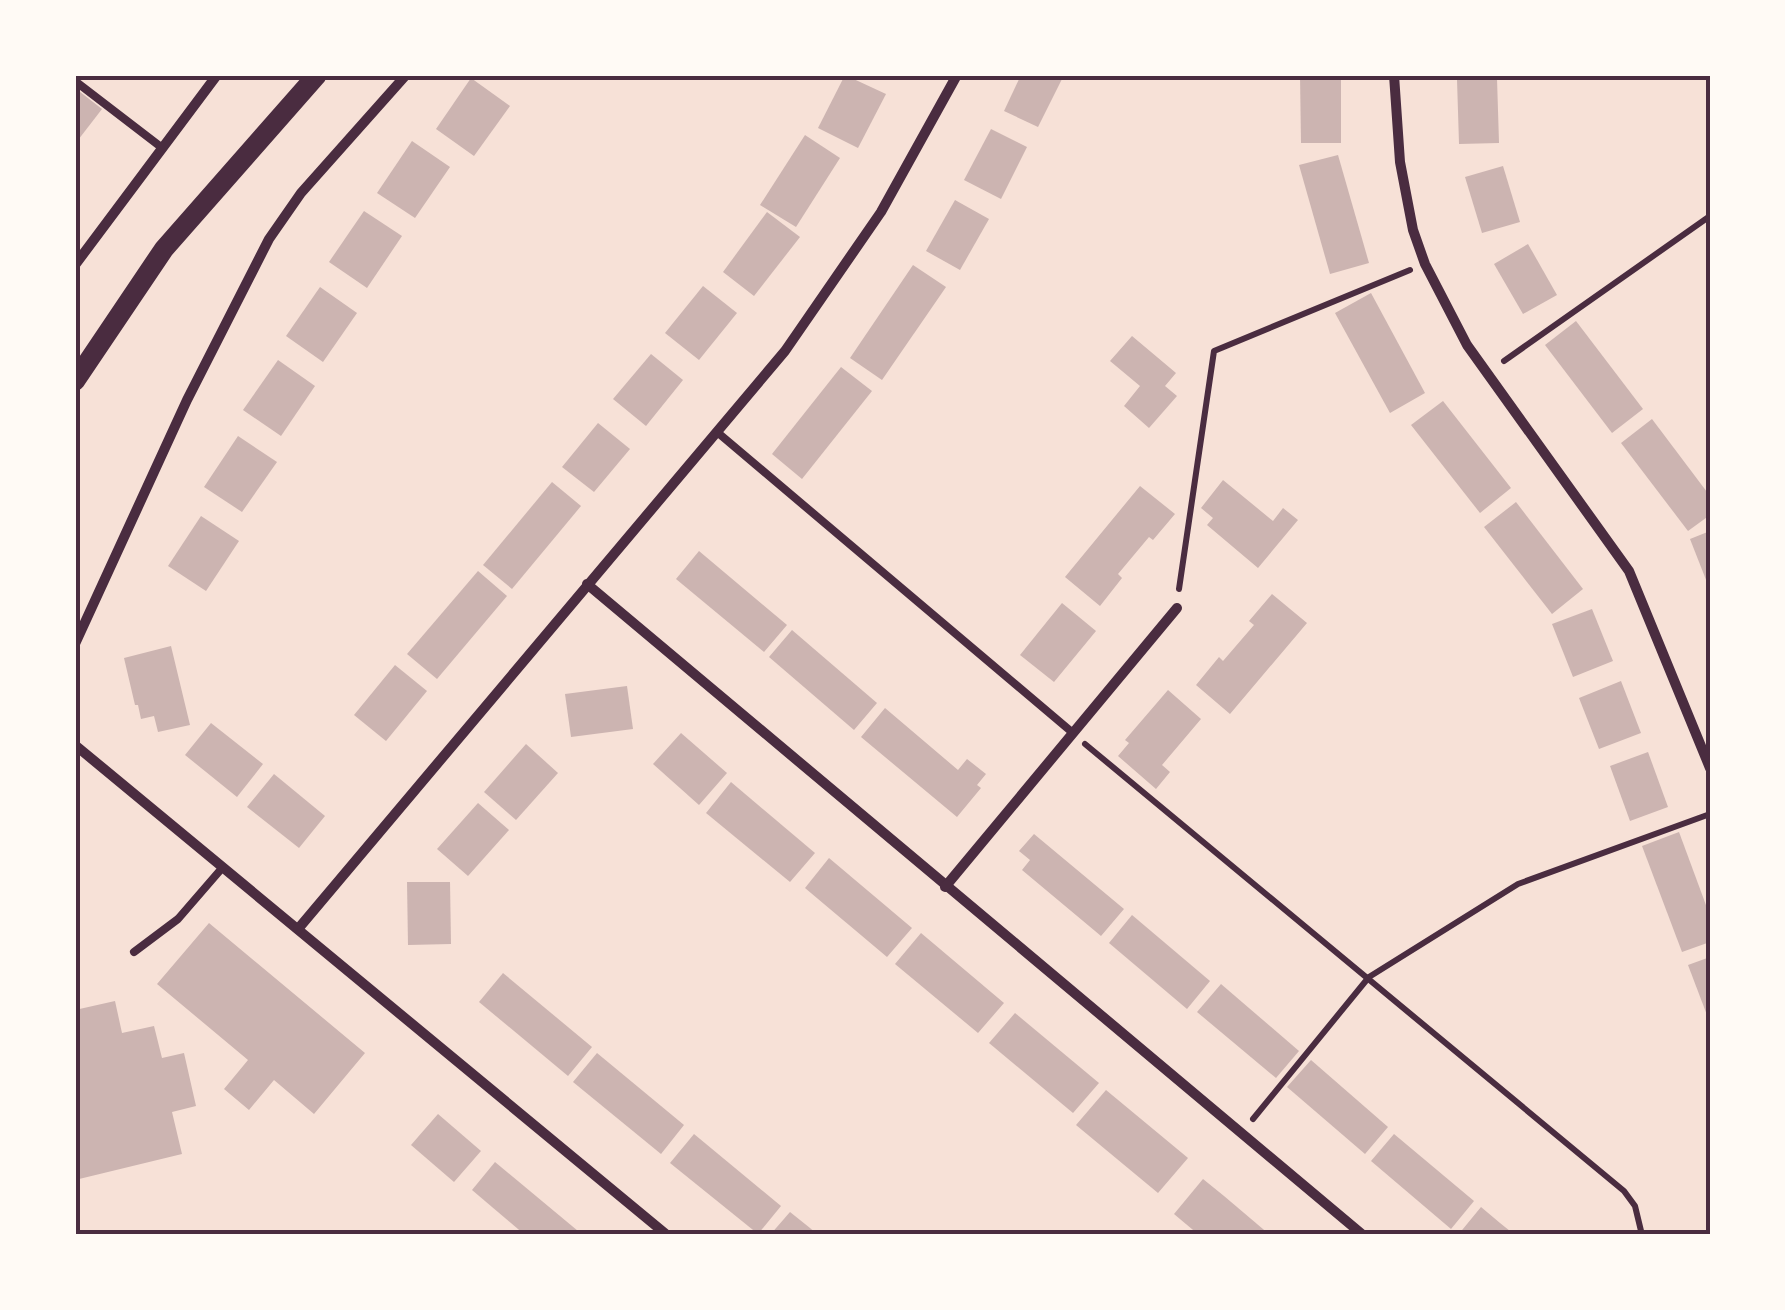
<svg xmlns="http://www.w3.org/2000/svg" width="1785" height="1310" font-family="'Sofia Sans Condensed',sans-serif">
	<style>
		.building { fill: #ccb4b1 }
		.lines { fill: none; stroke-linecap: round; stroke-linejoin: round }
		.path { stroke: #4a2c40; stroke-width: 6 }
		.service { stroke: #4a2c40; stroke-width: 8 }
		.minor { stroke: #4a2c40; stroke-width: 10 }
		.secondary { stroke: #4a2c40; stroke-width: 20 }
		.neatline { fill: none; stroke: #4a2c40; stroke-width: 4 }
	</style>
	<rect width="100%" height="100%" fill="#f7e1d7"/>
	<!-- building -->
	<g class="building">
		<path d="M845,75L886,94L858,148L818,128Z"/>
		<path d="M1021,75H1064L1038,127L1004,111Z"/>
		<path d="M1300,75H1341V143H1301Z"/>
		<path d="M471,78L510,106L474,156L436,129Z"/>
		<path d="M1497,79L1499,143L1459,144L1457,80Z"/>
		<path d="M75,88L102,109L75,144Z"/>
		<path d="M991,129L1027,147L1001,199L964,180Z"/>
		<path d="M805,135L840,158L796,227L760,205Z"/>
		<path d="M412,141L450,167L415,218L377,193Z"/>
		<path d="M1338,155L1369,263L1330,274L1299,165Z"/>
		<path d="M1503,166L1520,222L1482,233L1465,177Z"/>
		<path d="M955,200L989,219L960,270L926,251Z"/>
		<path d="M364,211L402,236L367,288L329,262Z"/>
		<path d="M767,212L800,237L754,296L723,272Z"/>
		<path d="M1528,244L1557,295L1523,314L1494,264Z"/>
		<path d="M913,265L946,287L882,380L850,358Z"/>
		<path d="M703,286L737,313L699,360L665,333Z"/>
		<path d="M320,287L357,313L323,362L286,336Z"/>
		<path d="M1371,293L1425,393L1390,413L1335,313Z"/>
		<path d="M1576,321L1643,409L1612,433L1545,345Z"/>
		<path d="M1132,336L1176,373L1165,386L1177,396L1149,428L1124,406L1140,386L1110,361Z"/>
		<path d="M651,354L683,380L646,426L613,399Z"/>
		<path d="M278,360L315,386L281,436L243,410Z"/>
		<path d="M841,367L872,391L802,479L772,454Z"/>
		<path d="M1443,401L1511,488L1480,513L1411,425Z"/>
		<path d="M1652,419L1710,496V515L1688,531L1621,443Z"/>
		<path d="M598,423L630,449L594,492L562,467Z"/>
		<path d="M238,436L277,462L242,512L204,487Z"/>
		<path d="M1223,480L1273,521L1283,508L1298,520L1258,568L1207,525L1213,518L1201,508Z"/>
		<path d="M552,482L581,506L512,589L483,565Z"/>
		<path d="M1140,486L1175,514L1153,540L1149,537L1118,574L1122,578L1100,606L1065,577Z"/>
		<path d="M1516,502L1583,589L1552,614L1484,527Z"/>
		<path d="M201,516L239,541L206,591L168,566Z"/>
		<path d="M1710,531V590L1690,539Z"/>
		<path d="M699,551L787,625L764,652L676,579Z"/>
		<path d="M478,571L507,596L437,679L407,654Z"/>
		<path d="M1272,594L1307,623L1230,714L1196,685L1219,657L1223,661L1254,625L1249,621Z"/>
		<path d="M1062,603L1096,631L1054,682L1020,655Z"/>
		<path d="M1592,609L1613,661L1573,677L1552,624Z"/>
		<path d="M792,630L877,703L854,730L769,657Z"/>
		<path d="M171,646L190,725L158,732L154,716L141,719L138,705H135L124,658Z"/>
		<path d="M395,665L427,691L386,741L354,715Z"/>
		<path d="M1621,681L1641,733L1599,749L1579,698Z"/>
		<path d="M627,686L633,729L571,737L565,694Z"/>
		<path d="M1168,690L1201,719L1162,765L1170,772L1156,789L1118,756L1129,743L1125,740Z"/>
		<path d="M885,708L958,770L967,759L986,774L977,785L981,788L957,817L861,737Z"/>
		<path d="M211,723L263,764L237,797L185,755Z"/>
		<path d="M681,733L727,773L699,805L653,764Z"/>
		<path d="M526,744L558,773L516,820L484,792Z"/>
		<path d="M1648,752L1668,807L1630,821L1610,766Z"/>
		<path d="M274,774L325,816L299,848L247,807Z"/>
		<path d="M731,782L815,853L790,882L706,813Z"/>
		<path d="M478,803L509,830L468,876L437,849Z"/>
		<path d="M1679,832L1710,916V942L1682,952L1642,846Z"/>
		<path d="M1034,834L1124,909L1101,936L1022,870L1030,860L1019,851Z"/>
		<path d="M829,858L912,928L887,957L805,888Z"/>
		<path d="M407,882H450L451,944L408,945Z"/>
		<path d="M1132,915L1210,981L1187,1009L1109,943Z"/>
		<path d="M209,923L365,1053L314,1114L274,1080L249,1110L224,1089L248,1060L157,984Z"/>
		<path d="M921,933L1004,1003L978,1033L895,964Z"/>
		<path d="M1710,957V1023L1688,965Z"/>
		<path d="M503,973L592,1047L568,1076L479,1002Z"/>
		<path d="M1221,984L1299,1051L1276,1078L1197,1012Z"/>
		<path d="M115,1001L122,1033L154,1026L162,1058L184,1053L196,1106L172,1112L182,1154L75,1180V1010Z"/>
		<path d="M1015,1013L1099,1083L1073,1113L989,1043Z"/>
		<path d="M597,1053L684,1125L661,1154L573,1082Z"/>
		<path d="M1311,1060L1388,1127L1365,1154L1287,1087Z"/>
		<path d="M1106,1090L1188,1158L1158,1193L1076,1125Z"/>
		<path d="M438,1114L481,1151L454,1182L411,1145Z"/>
		<path d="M694,1134L781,1206L758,1234L670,1163Z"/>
		<path d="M1394,1134L1474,1201L1451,1229L1371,1161Z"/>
		<path d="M495,1162L578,1231L575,1235H525L472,1190Z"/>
		<path d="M1203,1179L1224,1196L1270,1235H1199L1174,1214Z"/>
		<path d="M1481,1207L1500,1223L1515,1235H1458Z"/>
		<path d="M790,1212L810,1228L818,1235H770Z"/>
	</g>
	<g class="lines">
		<!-- path -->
		<g class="path">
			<path d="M1504,361L1710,216"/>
			<path d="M1179,589L1214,351L1410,270"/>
			<path d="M1085,744L1624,1191L1635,1206L1642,1235"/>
			<path d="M1253,1119L1369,977L1518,884L1710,814"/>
		</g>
		<!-- service -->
		<g class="service">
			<path d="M75,81L161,147"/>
			<path d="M717,432L1073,733"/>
			<path d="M134,952L178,919L223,867"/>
		</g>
		<!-- minor -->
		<g class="minor">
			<path d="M1394,75L1400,162L1413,230L1425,264L1467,345L1629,571L1710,768"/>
			<path d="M75,265L217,75"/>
			<path d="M587,584L1363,1235"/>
			<path d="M75,644L187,400L269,239L301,193L406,75"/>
			<path d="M75,745L667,1235"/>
			<path d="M945,887L1177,608"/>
			<path d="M298,929L785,351L881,212L957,75"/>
		</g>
		<!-- secondary -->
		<path class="secondary" d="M75,381L164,249L317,75"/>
	</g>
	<!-- border -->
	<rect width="1785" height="1310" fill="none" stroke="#fffaf5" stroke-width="155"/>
	<rect x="78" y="78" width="1630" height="1154" class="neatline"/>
</svg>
